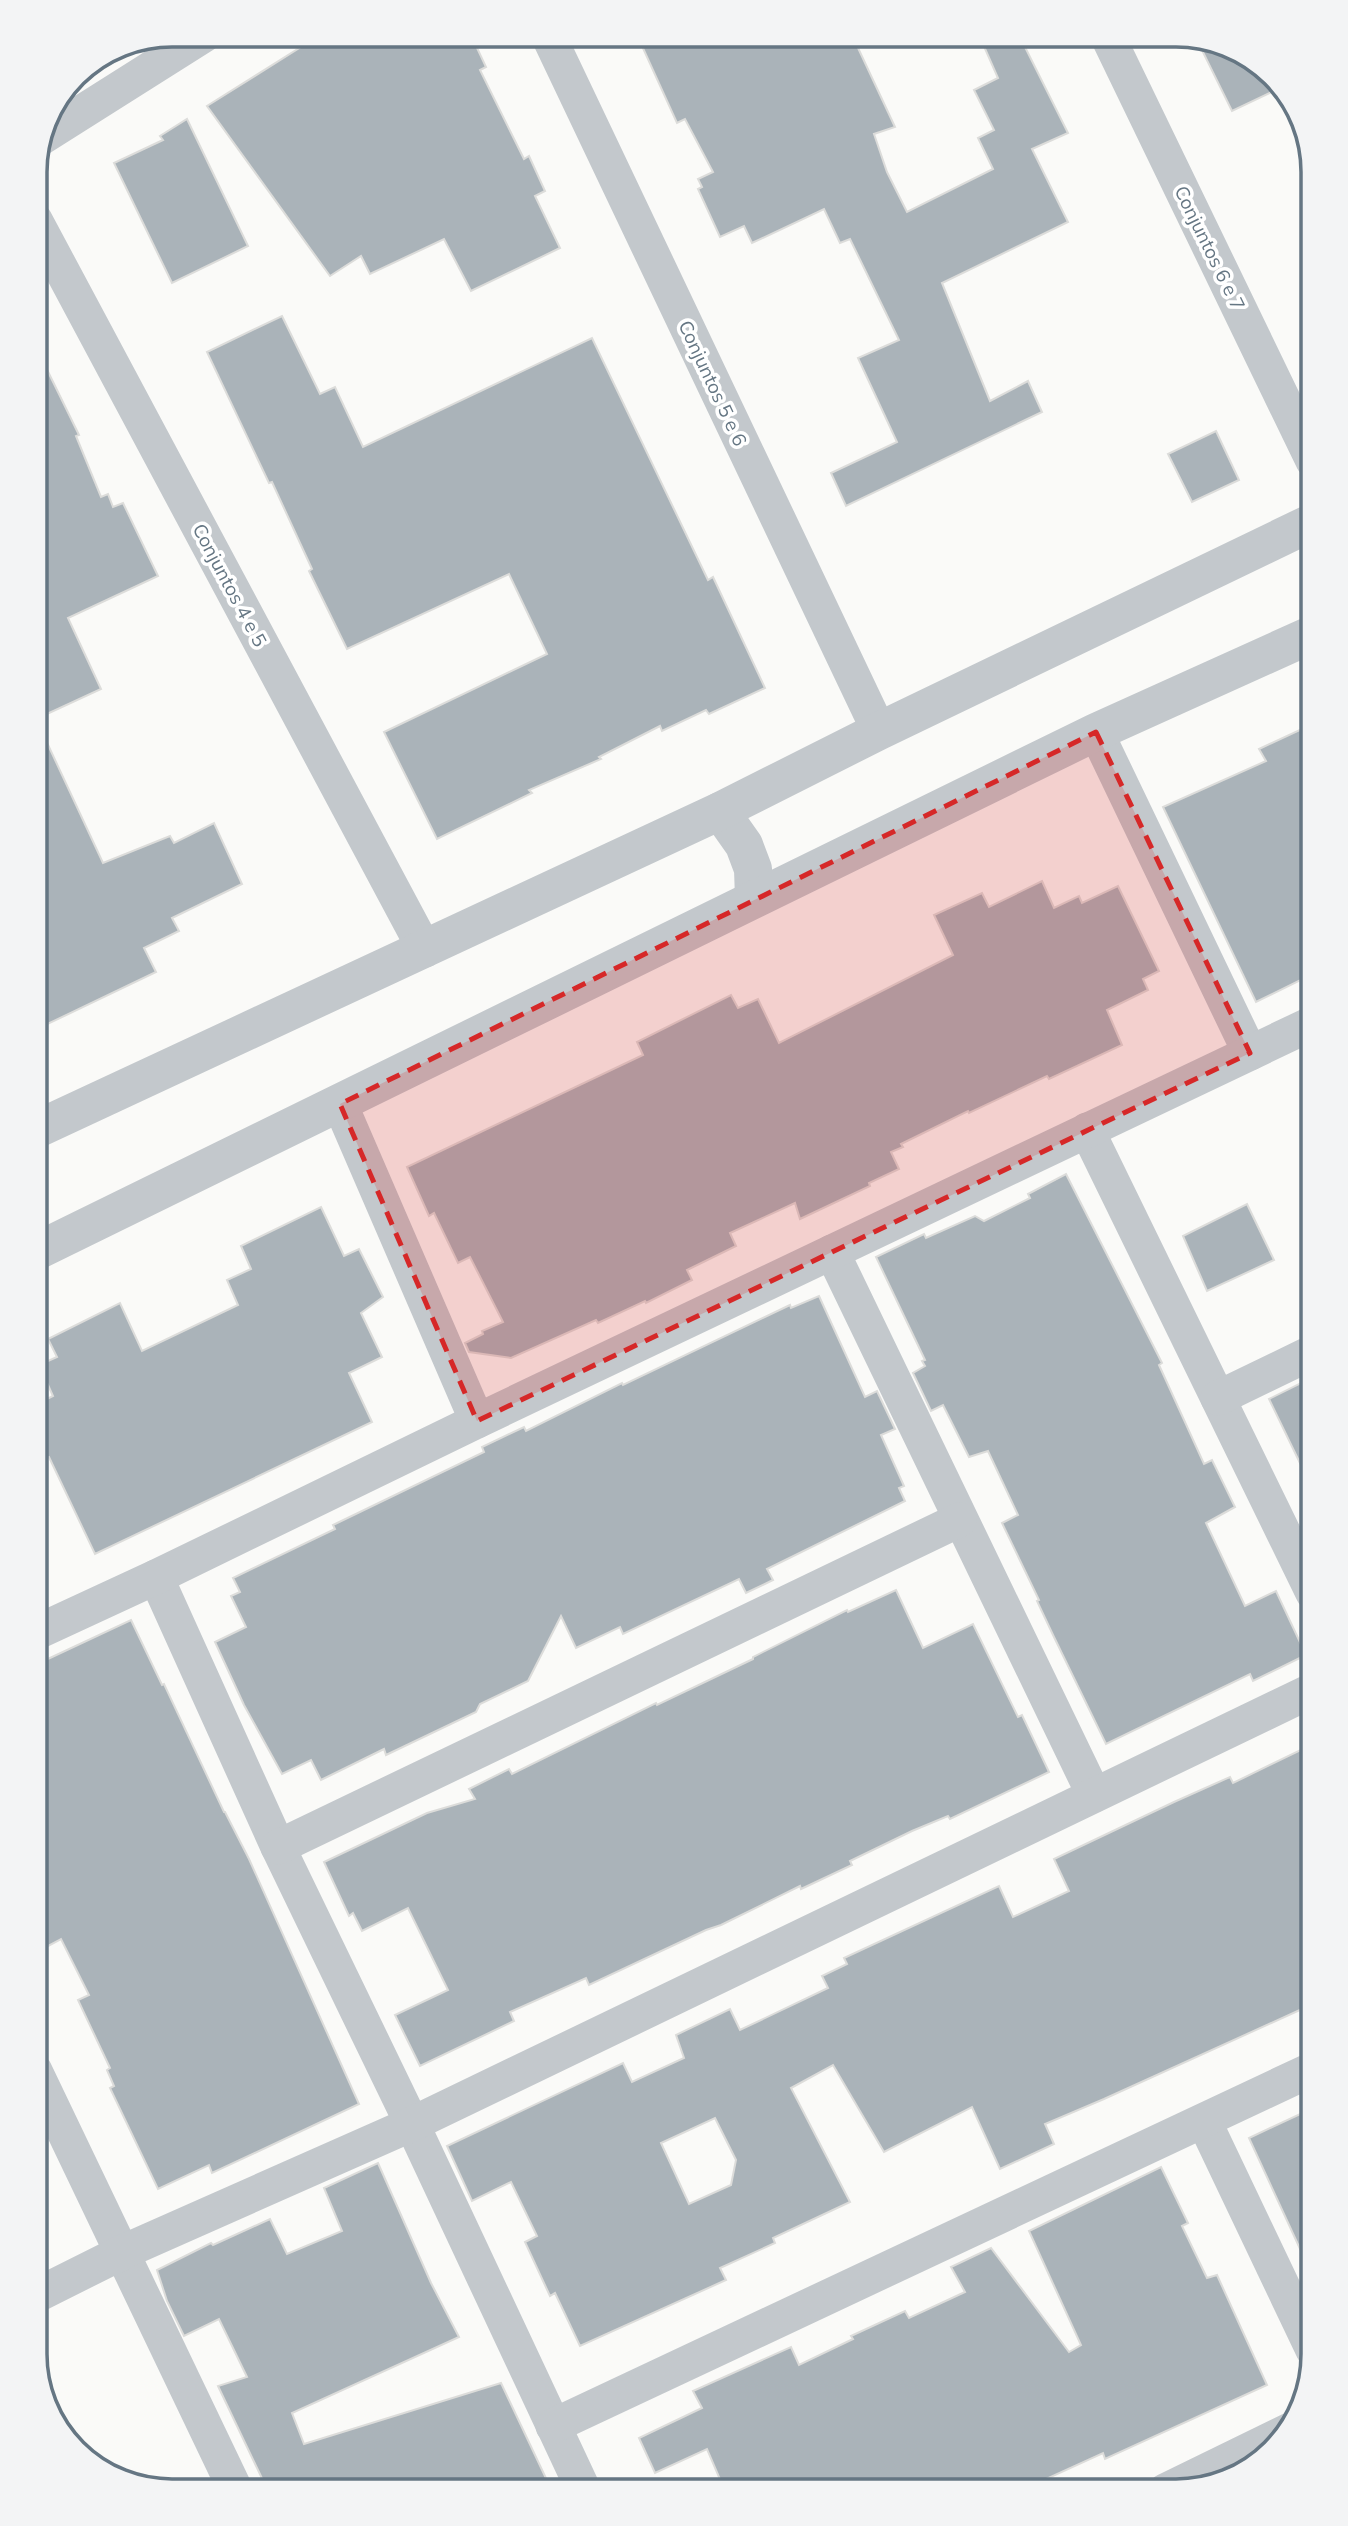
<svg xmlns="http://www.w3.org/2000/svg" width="1348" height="2526" font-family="Mulish,sans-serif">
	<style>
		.building { fill: #aab3b9; stroke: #dcdcda; stroke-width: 2; fill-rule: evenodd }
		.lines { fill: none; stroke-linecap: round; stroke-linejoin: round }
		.minor { stroke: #c3c8cc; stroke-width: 35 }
		.tertiary { stroke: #c3c8cc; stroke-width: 38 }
		.marked { fill: #d62828; fill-opacity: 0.2; stroke: #d62828; stroke-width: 5; stroke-dasharray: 14 9; stroke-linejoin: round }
		.labels { text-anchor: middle; stroke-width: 7; stroke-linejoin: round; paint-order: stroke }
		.street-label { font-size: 19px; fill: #657683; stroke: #fff }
		.rim { fill: none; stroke: #657683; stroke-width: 3.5 }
	</style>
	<rect width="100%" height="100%" fill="#fafaf8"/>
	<!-- building -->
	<g class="building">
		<path d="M320,35H471L486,67L480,70L524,159L529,156L545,191L535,196L560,248L471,291L444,239L370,274L361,256L330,276L207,106Z"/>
		<path d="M637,35H852L895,127L874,134L887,172L907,212L993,169L978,138L994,130L974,90L998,78L979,35H1019L1068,133L1032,149L1068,222L942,283L990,401L1028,381L1042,412L846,506L831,473L897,442L858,358L899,340L850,239L840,243L824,209L752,243L744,226L720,237L698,189L702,187L698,179L713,172L685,119L677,123Z"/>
		<path d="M1197,40L1252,58L1278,89L1232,111Z"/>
		<path d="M187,119L248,246L172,283L114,163L163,140L160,136Z"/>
		<path d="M282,316L320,394L335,387L363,447L592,338L708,580L713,577L765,688L709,714L706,710L662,731L660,726L599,757L601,759L529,790L532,793L437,839L384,732L547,654L509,574L347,649L309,571L312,569L272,482L269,483L207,352Z"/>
		<path d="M35,345L79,435L76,436L101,497L108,494L113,507L123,503L158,576L68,618L101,689L36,719L103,863L170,836L174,843L214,823L242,884L172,918L179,931L144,948L156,972L35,1030Z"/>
		<path d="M1216,431L1239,480L1192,502L1168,454Z"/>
		<path d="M1304,728L1313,748V974L1256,1002L1163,807L1266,761L1259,749Z"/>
		<path d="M1042,881L1054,908L1079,896L1082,903L1118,886L1159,971L1143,979L1148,990L1107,1010L1122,1045L1049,1079L1047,1076L969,1113L968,1111L901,1144L903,1147L891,1152L899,1169L869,1183L870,1186L800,1219L795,1203L730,1233L736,1246L687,1270L692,1280L646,1303L645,1301L598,1323L596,1320L511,1358L469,1352L465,1343L483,1334L482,1331L503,1322L470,1257L458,1263L434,1213L429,1216L407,1167L643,1055L637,1042L731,995L738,1008L758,999L779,1043L953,955L934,915L982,893L989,907Z"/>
		<path d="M1066,1174L1162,1363L1159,1365L1204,1464L1212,1460L1235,1507L1206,1523L1245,1606L1276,1591L1306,1655L1253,1681L1250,1674L1106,1744L1054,1637L1037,1601L1039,1600L1002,1523L1018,1515L988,1451L969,1457L943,1405L931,1411L913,1373L925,1366L922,1361L925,1360L876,1257L924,1234L926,1238L975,1216L984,1221L1030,1198L1028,1194Z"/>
		<path d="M1247,1204L1274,1260L1207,1291L1183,1236Z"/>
		<path d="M321,1207L344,1256L359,1249L383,1297L361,1313L382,1357L349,1373L372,1422L95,1554L49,1457L46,1458L35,1436V1405L53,1396L39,1365L57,1357L48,1339L120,1303L142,1351L238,1305L227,1280L251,1269L241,1246Z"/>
		<path d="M819,1296L865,1397L877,1391L895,1429L881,1435L904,1486L899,1488L905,1501L767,1569L773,1580L746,1593L739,1579L623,1634L620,1627L576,1648L561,1616L528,1681L480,1704L476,1712L386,1755L384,1749L321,1780L311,1760L282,1774L244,1705L215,1642L246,1627L231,1596L240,1592L233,1578L335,1529L333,1525L484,1452L482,1447L524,1427L526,1431L622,1383L623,1385L790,1305L791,1308Z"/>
		<path d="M1313,1377V1490L1269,1399Z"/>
		<path d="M896,1590L923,1648L973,1624L1018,1717L1022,1715L1049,1772L950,1819L948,1816L912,1831L850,1861L852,1865L801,1889L800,1886L721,1925L706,1930L589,1985L586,1978L510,2012L514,2021L420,2066L395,2015L448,1990L408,1908L362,1931L353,1913L349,1916L324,1862L427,1813L475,1799L469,1789L509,1769L512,1774L656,1703L657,1705L753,1659V1657L847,1610L848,1612Z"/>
		<path d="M131,1620L162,1685L164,1684L224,1812H225L249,1859L359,2104L212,2173L209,2165L158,2189L110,2088L114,2086L107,2070L110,2068L78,2000L89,1995L61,1939L35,1953V1665Z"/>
		<path d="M1313,1744V2004L1104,2099L1045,2124L1054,2144L1000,2169L972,2107L884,2152L833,2065L791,2088L850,2202L773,2238L775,2243L720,2268L726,2280L580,2346L555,2293L550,2296L525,2242L537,2236L511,2182L472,2201L447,2146L623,2063L632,2082L684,2058L676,2035L730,2009L740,2030L828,1988L822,1976L847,1964L844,1958L999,1886L1013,1917L1069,1891L1054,1859L1174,1802L1230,1777L1233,1783ZM715,2118L736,2160L731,2185L689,2204L661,2143Z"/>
		<path d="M1313,2108V2277L1249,2138Z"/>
		<path d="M378,2163L431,2283L459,2337L292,2413L304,2444L501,2383L552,2491H268L218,2386L247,2377L219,2319L184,2336L167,2301L157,2270L211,2243L213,2245L270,2219L287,2254L342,2231L324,2188Z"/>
		<path d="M1161,2167L1188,2223L1182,2226L1207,2278L1217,2275L1267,2385L1105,2459L1103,2453L1020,2491H725L707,2449L655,2473L639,2438L702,2408L693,2391L791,2347L799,2365L853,2339L851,2336L905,2311L909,2318L965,2292L951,2267L991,2248L1069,2352L1081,2345L1029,2231Z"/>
	</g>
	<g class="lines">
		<!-- minor -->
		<g class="minor">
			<path d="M548,35L879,731"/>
			<path d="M1107,35L1313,461"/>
			<path d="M41,138L204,35"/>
			<path d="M35,220L425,950"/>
			<path d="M1096,732L1250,1053"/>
			<path d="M340,1104L477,1421"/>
			<path d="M1087,1130L1313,1593"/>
			<path d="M832,1252L1094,1795"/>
			<path d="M1218,1398L1313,1352"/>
			<path d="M156,1577L278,1847L412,2124L584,2491"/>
			<path d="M35,1633L156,1577L477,1421L1313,1023"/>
			<path d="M278,1847L959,1520"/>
			<path d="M35,2071L236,2491"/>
			<path d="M1204,2121L1313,2350"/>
			<path d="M35,2296L123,2252L412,2124L1313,1690"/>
			<path d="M553,2426L1313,2069"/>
			<path d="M1165,2491L1290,2430"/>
		</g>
		<!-- tertiary -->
		<g class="tertiary">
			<path d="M720,811L744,845L753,869L754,898"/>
			<path d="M35,1130L720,811L879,731L1313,522"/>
			<path d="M35,1252L1096,732L1313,634"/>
		</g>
	</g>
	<!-- marked area -->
	<path class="marked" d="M1096,732L1250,1053L477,1421L340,1104Z"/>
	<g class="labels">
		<!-- street labels -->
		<g class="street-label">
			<text transform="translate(1210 248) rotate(64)" y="7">Conjuntos 6 e 7</text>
			<text transform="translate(713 383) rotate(65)" y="7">Conjuntos 5 e 6</text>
			<text transform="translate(230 585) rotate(62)" y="7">Conjuntos 4 e 5</text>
		</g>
	</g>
	<!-- crop -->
	<path d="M0 0H1348V2526H0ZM172 47H1176A125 125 0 0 1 1301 172V2354A125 125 0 0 1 1176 2479H172A125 125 0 0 1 47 2354V172A125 125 0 0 1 172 47Z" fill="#f3f4f5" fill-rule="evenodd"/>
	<path class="rim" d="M172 47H1176A125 125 0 0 1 1301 172V2354A125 125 0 0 1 1176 2479H172A125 125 0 0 1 47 2354V172A125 125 0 0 1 172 47Z"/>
</svg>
